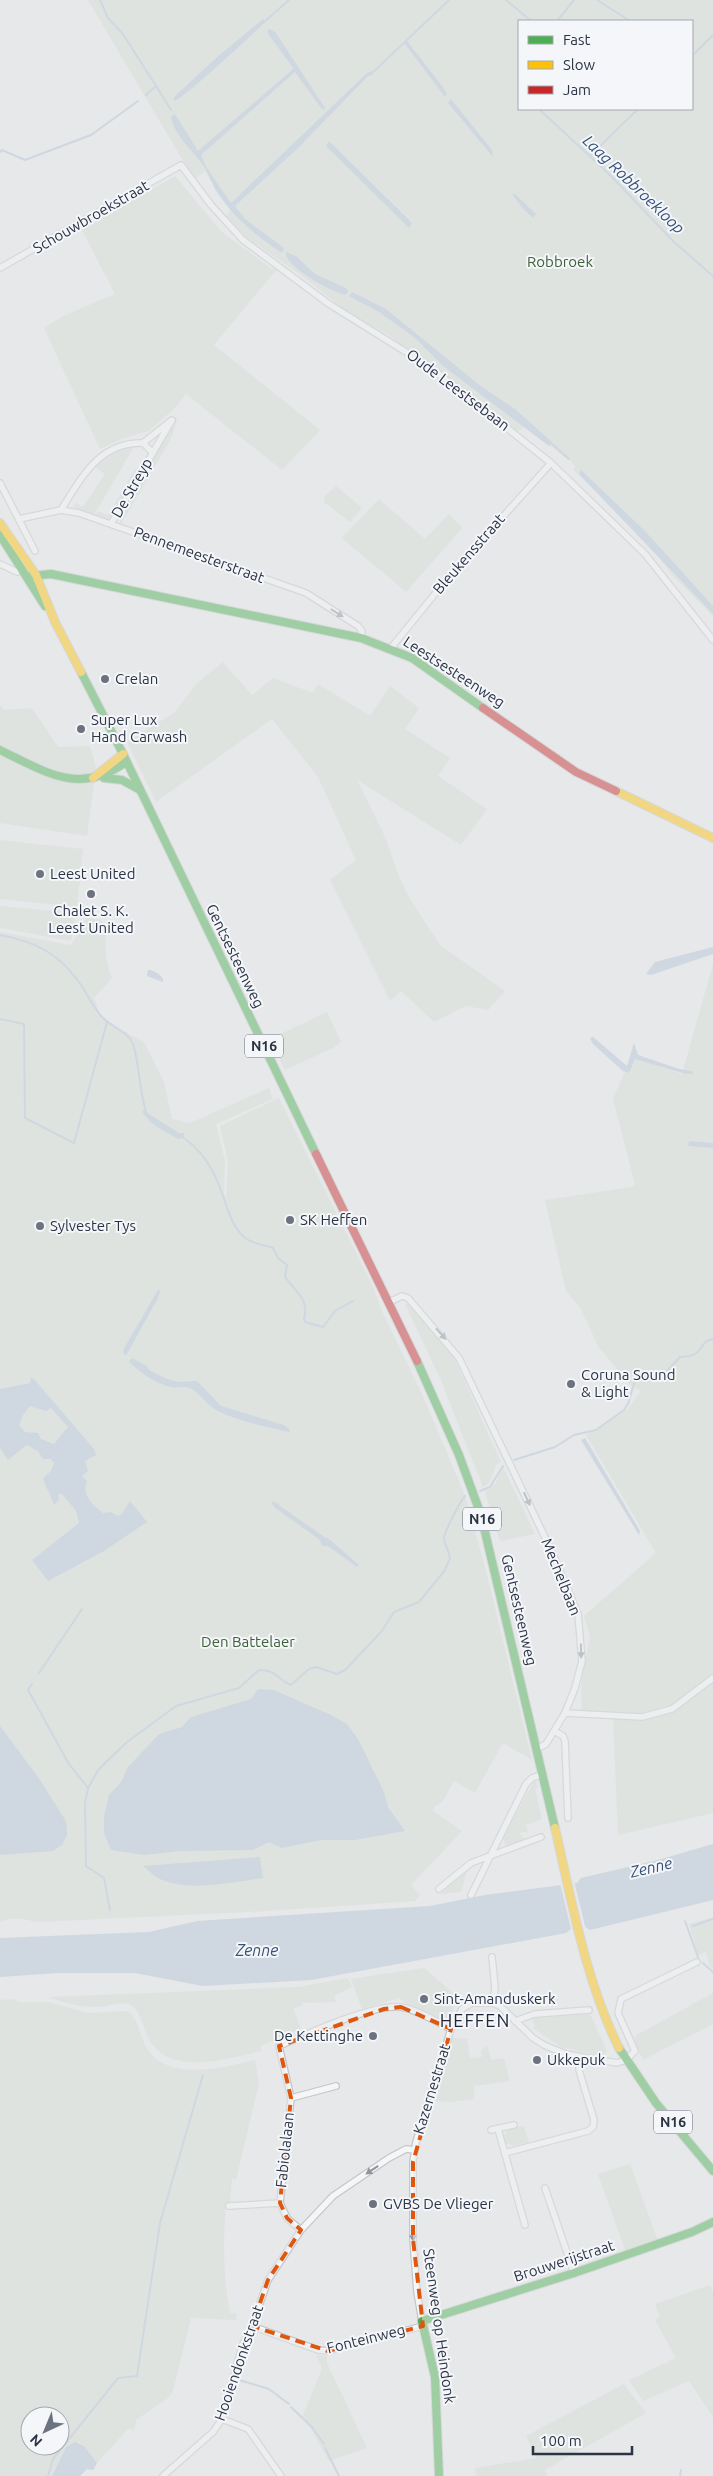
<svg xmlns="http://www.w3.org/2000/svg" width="713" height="2476" font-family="Ubuntu,sans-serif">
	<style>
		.green { fill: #d6ded6; fill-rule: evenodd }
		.water { fill: #b4c4d5; fill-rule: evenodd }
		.pier { fill: #e6e8ea }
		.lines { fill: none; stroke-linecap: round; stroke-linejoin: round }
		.stream { stroke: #b4c4d5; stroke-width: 2 }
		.street-casing { stroke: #c4c6c8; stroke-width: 8 }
		.fast-casing { stroke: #c4c6c8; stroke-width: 10 }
		.slow-casing { stroke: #c4c6c8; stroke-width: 10 }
		.jam-casing { stroke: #c4c6c8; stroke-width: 10 }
		.street { stroke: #f5f6f7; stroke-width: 5.5 }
		.fast { stroke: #4caf50; stroke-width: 8 }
		.slow { stroke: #ffc107; stroke-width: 8 }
		.jam { stroke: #c62828; stroke-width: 8 }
		.oneway { fill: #90959e }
		.marked { fill: none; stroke: #df570f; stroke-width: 4; stroke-dasharray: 10 6; stroke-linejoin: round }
		.poi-dot { fill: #6c737f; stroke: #f4f6f9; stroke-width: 2 }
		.labels { text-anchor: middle; stroke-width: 4; stroke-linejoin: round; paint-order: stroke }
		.shield { fill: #f4f6f9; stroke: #676e7b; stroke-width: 1 }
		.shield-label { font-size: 14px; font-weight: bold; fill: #2b3445 }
		.street-label { font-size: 15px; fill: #2b3445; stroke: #f4f6f9 }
		.park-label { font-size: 15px; fill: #3f6138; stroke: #f4f6f9 }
		.poi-label { font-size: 15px; fill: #2b3445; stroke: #f4f6f9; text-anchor: start }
		.water-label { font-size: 16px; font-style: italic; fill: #34527a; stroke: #f4f6f9 }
		.quarter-label { font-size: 18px; letter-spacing: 1px; fill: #1d2536; stroke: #f4f6f9 }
	</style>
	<rect width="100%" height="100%" fill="#e6e8ea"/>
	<!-- green -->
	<g class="green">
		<path d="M88,0H713V616L673,576L649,545L573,469L575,467L570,459L568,460L525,426L517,432L387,334L346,311L301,275L247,238L226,216L230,210L205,172L195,178L189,171ZM519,21H692V109H519Z"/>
		<path d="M175,176L222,232L272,269L275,267L277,269L214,345L320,430L282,470L186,394L176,407L149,431L124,438L100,449L44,328L61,317L115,294L82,230Z"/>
		<path d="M179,414L171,439L121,524L119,518Z"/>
		<path d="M135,445L94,515L73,507L76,503L83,507L105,474L94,466C106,455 119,447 135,445Z"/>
		<path d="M136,468L139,471L112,517L106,520L96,516L98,511L108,515Z"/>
		<path d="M336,486L362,508L350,522L324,502V497Z"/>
		<path d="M379,499L425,539L449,514L462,528L406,592L342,538Z"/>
		<path d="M223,662L252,695L273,678L313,693L318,684L370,716L390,686L419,708L405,729L450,758L438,776L487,809L461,845L357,780L386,839L399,877L410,899L440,945L505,991L488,1010L466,1006L434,1022L401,991L390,1001L330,880L356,860L318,777L272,719L156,802L127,742L175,712L196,684Z"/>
		<path d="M0,705L4,710L32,708L58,747L90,746L96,767L87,836L0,823Z"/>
		<path d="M0,840L83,849L77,907L0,899Z"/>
		<path d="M0,906L76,913L71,941L0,928Z"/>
		<path d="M86,918L100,920L107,925C105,944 104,960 112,978L94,998L100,1014L116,1027L144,1042L164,1082L172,1119L190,1123L269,1088L273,1099L216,1124L225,1161L224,1193L226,1198L228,1162L220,1126L279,1098L372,1285L382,1311L422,1394L466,1498L486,1571L532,1760L503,1743L475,1793L454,1781L443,1801L435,1806L433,1811L462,1831L411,1885L420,1895L415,1901L267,1911L39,1922C24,1920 16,1915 0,1922V932L71,945Z"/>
		<path d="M713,964V1813L618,1835L613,1718L610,1713L582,1711L581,1682L590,1637L584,1616L656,1553L586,1435L627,1410L641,1391L630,1385L598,1346L581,1309L566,1291L545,1200L632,1187L635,1184L613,1099L632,1056L682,1074Z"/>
		<path d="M327,1012L341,1042L333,1048L285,1070L270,1039Z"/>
		<path d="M405,1304H409L435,1332L454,1358L501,1462L496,1465C493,1473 492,1483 483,1487L440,1378Z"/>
		<path d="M503,1467L535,1534L500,1541L485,1492L495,1484Z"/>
		<path d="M536,1781L538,1788L535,1789L542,1819L526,1825L528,1832L519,1833L526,1841L506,1847L503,1838L533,1783Z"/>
		<path d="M468,1868L461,1892L440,1894Z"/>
		<path d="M713,1917V1969L710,1966L706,1952L698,1956L689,1924Z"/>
		<path d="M424,1968L459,1998L446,2023L411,2008L399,1998L362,2009L351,1979Z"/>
		<path d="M348,1978L352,1987L334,1996L336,2002L303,2003L302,2006L293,2008L301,2029L261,2046V2051C221,2060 162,2080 144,2028C141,2019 138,2007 128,2004C117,2002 104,2008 93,2007C81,2007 60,2002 49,1997L298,1987Z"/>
		<path d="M713,1993V2024L643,2060L636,2046L635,2036Z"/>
		<path d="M13,1999L19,2002H48L89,2013L127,2011C139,2019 139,2033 145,2045C164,2083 223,2068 255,2060L259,2083L236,2180L232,2178L230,2203H226C223,2240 223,2276 230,2313L237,2314L236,2320L191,2318L173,2391L167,2399L136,2420L134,2430L128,2429L97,2463L79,2442L66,2447L52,2476H0V2000ZM30,2416H60V2446H30Z"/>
		<path d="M590,2014L607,2051L602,2056L561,2047L533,2028L535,2025L532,2021L536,2018Z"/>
		<path d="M451,2038L467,2039L470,2058L482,2057L481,2051L487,2046L491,2060L504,2058L510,2081L474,2086V2099L451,2102L435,2101Z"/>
		<path d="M524,2126L529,2142L514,2146L506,2143L504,2136L508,2129Z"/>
		<path d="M630,2164L658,2241L626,2253L598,2174Z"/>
		<path d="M710,2285L713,2292V2417L689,2381L643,2401L629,2380L676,2358L655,2320L660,2317L655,2304Z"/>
		<path d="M316,2355L327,2356V2363L367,2448L329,2461L303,2415L322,2369Z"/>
		<path d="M624,2384L646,2413L545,2470L547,2476H476L475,2468L537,2458L526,2436Z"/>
	</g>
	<!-- water -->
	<g class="water">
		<path d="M263,19L265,22C253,34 184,98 174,101V97L216,58Z"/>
		<path d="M270,29L276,33L325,108V110L321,108L295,72L201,155L206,167L231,203L367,73L373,71L296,150L235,206L245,219L284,248L282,253C255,235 233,217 215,189C211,181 208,172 203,165C192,150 175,136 171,117L174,114L177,117L198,151L292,70L293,68L269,35L267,31Z"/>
		<path d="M407,41L442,86L447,94L445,97L405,44Z"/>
		<path d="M451,99L492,150L493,157L448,103Z"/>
		<path d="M329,141L412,223L409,228L326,146Z"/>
		<path d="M512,194H515L536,214L533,218L524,210Z"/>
		<path d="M286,252L296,256L315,274L346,288L348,291L346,295C333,293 283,266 286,252Z"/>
		<path d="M352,292L386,309L482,387L515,409L552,442L549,446L443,366L414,337L379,312L349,296Z"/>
		<path d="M581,470L645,531L713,606V614L579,474Z"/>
		<path d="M713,947V954L651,975L646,974L655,962Z"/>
		<path d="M148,970C154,970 164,976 163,982L147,976Z"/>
		<path d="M593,1037L627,1066L634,1043L638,1055L679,1069L692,1071L693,1074H686L635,1059L629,1073L623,1071L593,1044L590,1038Z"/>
		<path d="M141,1109L179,1133H184V1137L178,1139C164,1131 148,1124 141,1109Z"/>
		<path d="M689,1141L713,1143V1148L688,1146Z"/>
		<path d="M158,1290L160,1291L158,1298L127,1354L124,1355L123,1350Z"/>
		<path d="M132,1358L147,1366L149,1370L167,1379L178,1382L197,1381L221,1406L284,1425L290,1430L289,1432C267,1427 232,1420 213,1408C204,1402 200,1393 190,1388C184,1386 177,1388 171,1387C156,1384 143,1374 131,1364L129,1361Z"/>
		<path d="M31,1378L34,1379L94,1449L96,1455L85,1461L88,1471L82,1476L87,1481C81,1495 93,1505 103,1513L111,1512L117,1516L122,1514L130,1501L147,1522L104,1551L48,1581L32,1560L79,1523L76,1511L62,1494H58L59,1500L54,1505C51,1494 46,1489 43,1478L51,1471L54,1463L51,1459H43L38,1451L27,1445L8,1460L0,1448V1389L30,1383ZM30,1406L46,1411L51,1408L68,1427L54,1444L41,1439L38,1433L25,1432L19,1425L23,1415Z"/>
		<path d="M585,1438L640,1531L639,1535L581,1440Z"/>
		<path d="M273,1501L326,1538H328L359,1565L357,1567L328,1546H322L320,1540L274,1507L272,1503Z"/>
		<path d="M258,1689L274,1690L331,1715L347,1724L358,1739L384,1792L388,1807L405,1831L355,1840H321L282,1848L269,1842L253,1850L180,1851L144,1855L111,1850L104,1833V1817L109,1795L121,1782L128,1767L159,1734L182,1727L191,1717L251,1699Z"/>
		<path d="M0,1726L38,1777L66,1821L67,1835L62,1845L53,1851L0,1855Z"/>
		<path d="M713,1844V1900L590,1930L584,1926L571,1929L566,1933L311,1980L203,1986L135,1973H58L0,1977V1938L149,1932L197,1921L430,1906L485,1895L577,1883L581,1878L658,1860Z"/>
		<path d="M260,1857L263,1878C234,1882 186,1893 158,1878C153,1875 148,1870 143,1866Z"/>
		<path d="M75,2442L84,2446L97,2463L93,2470L87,2469L80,2476H52L66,2447Z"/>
	</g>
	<!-- pier -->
	<path class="pier" d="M574,1881L585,1926L571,1929L560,1883Z"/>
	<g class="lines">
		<!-- stream -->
		<g class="stream">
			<path d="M100,0L108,18L123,34L156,86L146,95"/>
			<path d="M506,0L531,21"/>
			<path d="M597,0L630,21"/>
			<path d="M557,21L574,0"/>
			<path d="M263,23L289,0"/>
			<path d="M692,56L713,35"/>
			<path d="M370,75L449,0"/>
			<path d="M156,86L171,110"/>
			<path d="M539,109L610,175L674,242L713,276"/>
			<path d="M0,152L2,150L25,160L91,135L138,101"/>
			<path d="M590,156L638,109"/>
			<path d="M550,442L569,459"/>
			<path d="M0,935C37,942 60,954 81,985C88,996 94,1008 102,1017C111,1027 128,1031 133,1044C140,1066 139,1090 146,1112"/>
			<path d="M0,1019L24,1024L25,1118L74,1143L107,1022"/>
			<path d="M182,1137C203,1150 215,1172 223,1196C228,1210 232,1226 244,1237C253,1245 264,1244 273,1248L278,1258L287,1265L285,1277C295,1290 310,1301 304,1318L305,1322L323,1327L335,1311L353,1301"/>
			<path d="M514,1460L555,1447L574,1435L596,1430L624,1410L628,1404L636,1377L641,1373L666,1372L680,1357C708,1356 696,1342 713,1339"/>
			<path d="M480,1491L490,1487L503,1466"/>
			<path d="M39,1673L82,1609"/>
			<path d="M32,1684L28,1690L69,1764L88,1788"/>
			<path d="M110,1910L104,1878L86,1866L85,1803L88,1788L99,1769L127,1742L176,1706L239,1688L259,1670C278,1670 277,1680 291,1685L309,1669L316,1667L337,1674L345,1670L381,1632L394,1612L419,1602L445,1570L450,1558C449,1552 445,1545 444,1539C443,1534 461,1500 465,1496"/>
			<path d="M685,1921L698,1957"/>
			<path d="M693,1926L713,1919"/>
			<path d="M703,1963L713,1972"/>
			<path d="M239,2380L269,2389L289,2404"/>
			<path d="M291,2407L312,2427L324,2444"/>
			<path d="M325,2448L339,2476"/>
			<path d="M48,2476L53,2459L118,2378L137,2376L160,2223L203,2075"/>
			<path d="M680,2476L681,2470"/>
		</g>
		<!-- street casing -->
		<g class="street-casing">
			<g id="street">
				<path d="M0,268L181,165L211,205L243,240L329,304L430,367L551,463L645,554L713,640"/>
				<path d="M0,483L35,551"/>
				<path d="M61,510C82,477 99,442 143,443"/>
				<path d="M19,519L61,510L79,513L306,593L358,626L362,631L361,638"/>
				<path d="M111,524L172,420L143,443L153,453"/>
				<path d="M0,564L17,572"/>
				<path d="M391,648L447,579L551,463"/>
				<path d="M389,1302L402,1296L408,1298L459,1358L552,1552L578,1614L582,1661L575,1688L565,1713L554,1731L546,1744L537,1749"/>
				<path d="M565,1713L642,1717L672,1709L713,1678"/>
				<path d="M554,1731L563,1736L565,1741L568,1818"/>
				<path d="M439,1889L471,1863L541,1837"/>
				<path d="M471,1895L526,1784L532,1778L543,1774"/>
				<path d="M492,1957L495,1987L493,2003"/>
				<path d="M515,2021L535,2014L589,2010"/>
				<path d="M291,2098L336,2086"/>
				<path d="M498,2129L525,2225"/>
				<path d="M491,2130L514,2125"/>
				<path d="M505,2153L588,2131L593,2127L594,2120L579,2070L580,2057"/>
				<path d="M545,2188L574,2273"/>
				<path d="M229,2206L280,2203"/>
				<path d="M301,2230L287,2218L280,2203L291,2098L279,2046C305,2035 374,2003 401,2007C418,2010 435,2021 451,2029"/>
				<path d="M422,2321L417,2292L413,2239V2162L416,2142L451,2029L462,2009L472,2003H493L500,2006L533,2038L544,2045L566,2054L617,2063L626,2060L635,2051L618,2013L621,1999L697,1962"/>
				<path d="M252,2326L318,2350L328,2351L423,2326"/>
				<path d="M222,2419L248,2429L281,2476"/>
				<path d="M163,2476L213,2432L222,2419L242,2346L252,2326L268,2280L301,2230L333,2196L389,2158L406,2149L415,2150"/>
			</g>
		</g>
		<!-- fast casing -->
		<g class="fast-casing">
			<g id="fast">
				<path d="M0,535L45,606"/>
				<path d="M31,576L51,574L361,638L412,658L483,708"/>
				<path d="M81,672L123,754L316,1154"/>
				<path d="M0,750C46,772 79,796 126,762"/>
				<path d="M104,778L122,780L140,790"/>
				<path d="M417,1361L459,1455L481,1515L555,1828"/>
				<path d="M619,2048L656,2103L713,2171"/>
				<path d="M439,2476L435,2377L422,2321L574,2273L692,2232L713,2222"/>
			</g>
		</g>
		<!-- slow casing -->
		<g class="slow-casing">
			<g id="slow">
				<path d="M0,523L36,575L55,622L81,672"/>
				<path d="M93,778L123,754"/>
				<path d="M616,791L713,838"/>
				<path d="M555,1828C572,1902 585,1979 619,2048"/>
			</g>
		</g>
		<!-- jam casing -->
		<g class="jam-casing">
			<g id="jam">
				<path d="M483,708L576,772L616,791"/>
				<path d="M316,1154L417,1361"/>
			</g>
		</g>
		<!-- street -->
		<use href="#street" class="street"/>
		<!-- fast -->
		<use href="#fast" class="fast"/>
		<!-- slow -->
		<use href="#slow" class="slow"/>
		<!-- jam -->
		<use href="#jam" class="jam"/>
	</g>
	<!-- one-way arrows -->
	<defs><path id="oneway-solid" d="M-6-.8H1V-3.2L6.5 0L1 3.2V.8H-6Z" transform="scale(1.25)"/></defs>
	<g class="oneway">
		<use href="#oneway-solid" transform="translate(337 613) rotate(32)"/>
		<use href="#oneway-solid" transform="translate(441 1334) rotate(48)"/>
		<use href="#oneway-solid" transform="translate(527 1499) rotate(65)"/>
		<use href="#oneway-solid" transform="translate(581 1651) rotate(89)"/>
		<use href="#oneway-solid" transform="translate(372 2170) rotate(146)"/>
		<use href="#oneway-solid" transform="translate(413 2234) rotate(88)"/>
	</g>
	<!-- marked area -->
	<path d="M0 0H713V2476H0ZM401,2007L451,2029L413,2162V2239L423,2326L328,2351L252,2326L268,2280L301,2230L287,2218L280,2203L291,2098L279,2046L384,2009Z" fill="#e6e8ea" fill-opacity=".55" fill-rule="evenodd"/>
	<path class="marked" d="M401,2007L451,2029L413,2162V2239L423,2326L328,2351L252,2326L268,2280L301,2230L287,2218L280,2203L291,2098L279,2046L384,2009Z"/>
	<!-- markers -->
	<g class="poi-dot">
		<circle cx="105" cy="679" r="5"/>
		<circle cx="81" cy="729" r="5"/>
		<circle cx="40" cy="874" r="5"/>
		<circle cx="91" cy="894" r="5"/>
		<circle cx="290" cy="1220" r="5"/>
		<circle cx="40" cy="1226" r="5"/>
		<circle cx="571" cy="1384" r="5"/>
		<circle cx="424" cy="1999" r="5"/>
		<circle cx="373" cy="2036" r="5"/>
		<circle cx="537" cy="2060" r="5"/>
		<circle cx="373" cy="2204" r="5"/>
	</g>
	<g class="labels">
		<!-- shield labels -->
		<g class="shield">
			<rect x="245" y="1034.5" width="38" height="23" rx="4"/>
			<rect x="463" y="1507.5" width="38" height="23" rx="4"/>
			<rect x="654" y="2110.5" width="38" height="23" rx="4"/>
		</g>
		<g class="shield-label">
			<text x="264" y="1051">N16</text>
			<text x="482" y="1524">N16</text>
			<text x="673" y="2127">N16</text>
		</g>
		<!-- street labels -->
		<g class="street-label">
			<text transform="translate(91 217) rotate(-30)" y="5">Schouwbroekstraat</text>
			<text transform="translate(458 390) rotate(37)" y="5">Oude Leestsebaan</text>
			<text transform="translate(132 488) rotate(-60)" y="5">De Streyp</text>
			<text transform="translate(469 554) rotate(-49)" y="5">Bleukensstraat</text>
			<text transform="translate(199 555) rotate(20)" y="5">Pennemeesterstraat</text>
			<text transform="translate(454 672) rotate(33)" y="5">Leestsesteenweg</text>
			<text transform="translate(235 956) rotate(64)" y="5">Gentsesteenweg</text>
			<text transform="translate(561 1577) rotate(68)" y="5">Mechelbaan</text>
			<text transform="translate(519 1610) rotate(77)" y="5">Gentsesteenweg</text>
			<text transform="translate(432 2089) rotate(-73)" y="5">Kazernestraat</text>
			<text transform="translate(285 2150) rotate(-84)" y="5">Fabiolalaan</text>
			<text transform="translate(564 2261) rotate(-18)" y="5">Brouwerijstraat</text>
			<text transform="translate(439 2326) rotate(82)" y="5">Steenweg op Heindonk</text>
			<text transform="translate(366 2339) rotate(-14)" y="5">Fonteinweg</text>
			<text transform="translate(239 2363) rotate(-71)" y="5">Hooiendonkstraat</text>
		</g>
		<!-- park labels -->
		<g class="park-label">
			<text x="560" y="267">Robbroek</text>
			<text x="248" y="1647">Den Battelaer</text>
		</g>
		<!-- poi labels -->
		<g class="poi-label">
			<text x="115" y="684">Crelan</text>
			<text x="91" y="725">Super Lux<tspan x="91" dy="17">Hand Carwash</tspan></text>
			<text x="50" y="879">Leest United</text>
			<text x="91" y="916" text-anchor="middle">Chalet S. K.<tspan x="91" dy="17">Leest United</tspan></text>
			<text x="300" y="1225">SK Heffen</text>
			<text x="50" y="1231">Sylvester Tys</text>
			<text x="581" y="1380">Coruna Sound<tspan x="581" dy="17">&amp; Light</tspan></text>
			<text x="434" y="2004">Sint-Amanduskerk</text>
			<text x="363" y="2041" text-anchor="end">De Kettinghe</text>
			<text x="547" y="2065">Ukkepuk</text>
			<text x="383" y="2209">GVBS De Vlieger</text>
		</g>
		<!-- water labels -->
		<g class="water-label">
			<text transform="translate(634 184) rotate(44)" y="6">Laag Robbroekloop</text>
			<text transform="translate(651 1867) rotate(-13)" y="6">Zenne</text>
			<text x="257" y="1956">Zenne</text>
		</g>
		<!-- quarter labels -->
		<g class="quarter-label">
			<text x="475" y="2027">HEFFEN</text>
		</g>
	</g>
	<!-- legend -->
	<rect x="518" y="20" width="175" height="90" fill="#f4f6f9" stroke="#a4a8b1"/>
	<rect x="528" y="36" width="25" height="8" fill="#4caf50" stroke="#a4a8b1"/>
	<text x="563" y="45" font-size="15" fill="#2b3445">Fast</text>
	<rect x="528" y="61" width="25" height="8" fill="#ffc107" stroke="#a4a8b1"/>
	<text x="563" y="70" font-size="15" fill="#2b3445">Slow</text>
	<rect x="528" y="86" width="25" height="8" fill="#c62828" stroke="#a4a8b1"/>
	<text x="563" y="95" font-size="15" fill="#2b3445">Jam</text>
	<!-- north arrow -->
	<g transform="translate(45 2431) rotate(224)"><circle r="24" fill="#f4f6f9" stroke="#a4a8b1"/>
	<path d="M0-4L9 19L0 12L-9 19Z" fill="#6c737f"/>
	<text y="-8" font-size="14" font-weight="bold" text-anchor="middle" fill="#2b3445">N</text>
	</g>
	<!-- scale -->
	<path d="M533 2446v8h99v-8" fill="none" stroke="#2b3445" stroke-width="2.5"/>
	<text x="540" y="2446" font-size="15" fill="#2b3445" stroke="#f4f6f9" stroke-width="4" paint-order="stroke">100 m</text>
</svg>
